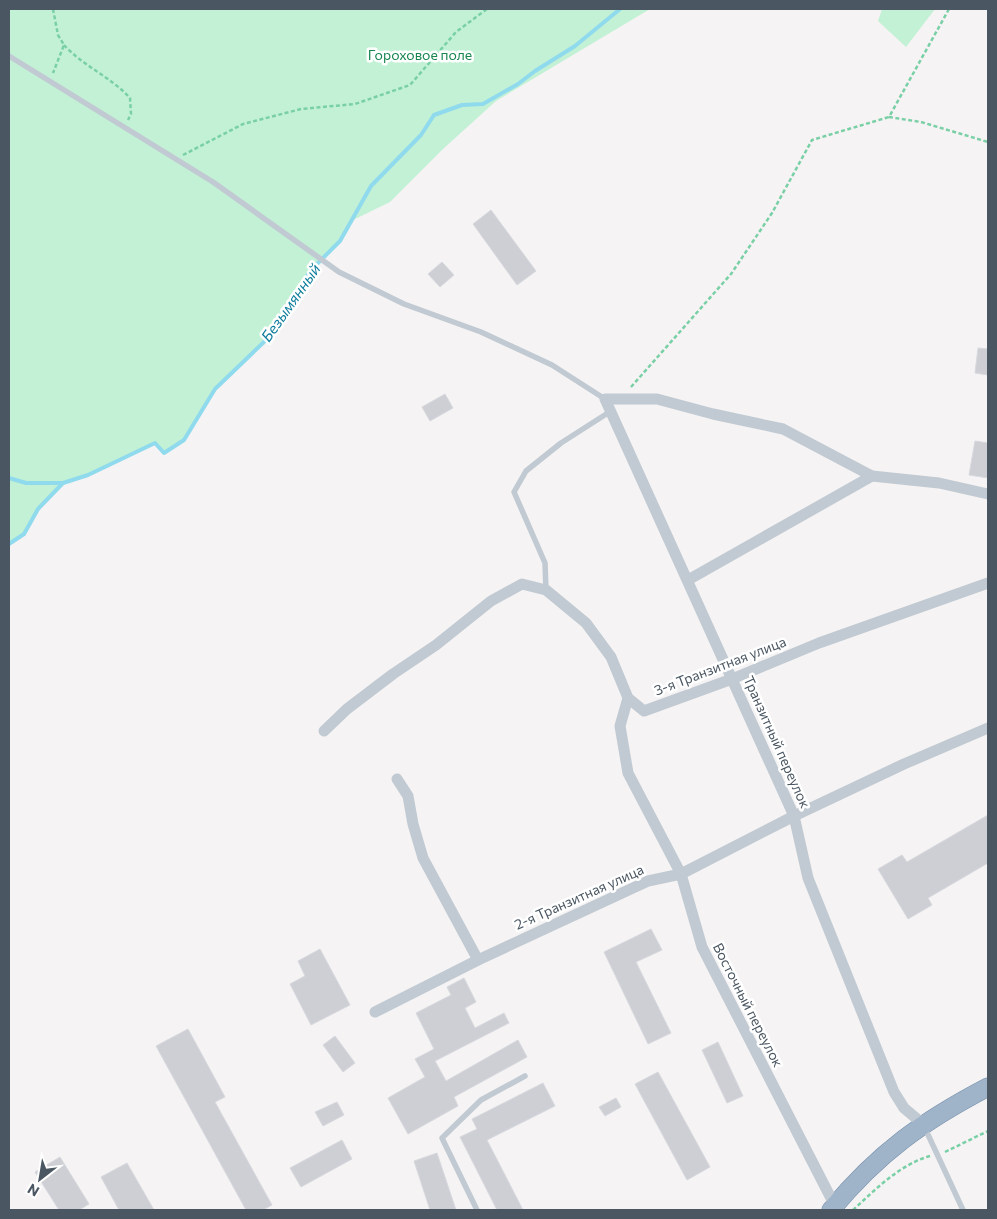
<svg xmlns="http://www.w3.org/2000/svg" width="997" height="1219" font-family="Commissioner,sans-serif">
	<style>
		.green { fill: #c3f1d5 }
		.lines { fill: none; stroke-linecap: round; stroke-linejoin: round }
		.stream { stroke: #90daee; stroke-width: 4 }
		.building { fill: #cdcfd5; stroke: #d7d9de }
		.trunk-casing { stroke: #7690ad; stroke-width: 19 }
		.path { stroke: #7ad0a6; stroke-width: 2.5; stroke-dasharray: 4 2.5; stroke-linecap: butt }
		.service { stroke: #c1cad2; stroke-width: 5.5 }
		.minor { stroke: #c1cad2; stroke-width: 11 }
		.trunk { stroke: #9fb4c9; stroke-width: 18 }
		.labels { text-anchor: middle; stroke-width: 5; stroke-linejoin: round; paint-order: stroke }
		.park-label { font-size: 14px; fill: #17864f; stroke: #fff }
		.street-label { font-size: 14px; fill: #4a5661; stroke: #fff }
		.water-label { font-size: 15px; font-style: italic; fill: #0c7c9b; stroke: #fff }
	</style>
	<rect width="100%" height="100%" fill="#f5f3f3"/>
	<!-- green -->
	<g class="green">
		<path d="M9,9H650L496,101L443,149L390,202L353,220L340,241L310,271L288,309L265,341L215,389L184,440L164,453L155,443L88,475L63,483L38,509L24,534L9,544Z"/>
		<path d="M882,9H935L906,47L878,21Z"/>
	</g>
	<g class="lines">
		<!-- stream -->
		<g class="stream">
			<path d="M9,478L26,483H63"/>
			<path d="M9,544L24,534L38,509L63,483L88,475L155,443L164,453L184,440L215,389L265,341L288,309L310,271L340,241L371,186L421,135L434,115L462,105L483,104L518,84L535,71L575,46L620,9"/>
		</g>
	</g>
	<!-- building -->
	<g class="building">
		<path d="M491,210L536,271L517,285L473,224Z"/>
		<path d="M442,262L454,275L440,287L428,274Z"/>
		<path d="M978,348L988,349V375L975,373Z"/>
		<path d="M445,394L453,408L430,421L422,407Z"/>
		<path d="M975,441L988,443V478L969,475Z"/>
		<path d="M988,815V863L928,898L932,905L908,919L878,869L902,855L907,862Z"/>
		<path d="M651,929L662,950L636,962L671,1033L648,1044L604,952Z"/>
		<path d="M320,949L350,1005L311,1025L290,984L305,976L298,961Z"/>
		<path d="M464,978L476,1002L465,1008L475,1028L504,1013L509,1023L435,1061L446,1081L518,1040L527,1057L454,1097L458,1106L408,1134L388,1098L425,1077L415,1059L434,1049L416,1013L451,995L447,987Z"/>
		<path d="M188,1029L225,1097L215,1102L272,1205L263,1210H246L156,1046Z"/>
		<path d="M335,1036L355,1063L343,1072L323,1045Z"/>
		<path d="M718,1042L743,1096L727,1103L702,1050Z"/>
		<path d="M658,1072L710,1167L687,1180L635,1084Z"/>
		<path d="M543,1083L555,1106L487,1140L523,1210H497L460,1137L477,1129L472,1119Z"/>
		<path d="M616,1098L621,1107L605,1116L599,1107Z"/>
		<path d="M337,1102L344,1115L323,1126L315,1112Z"/>
		<path d="M342,1140L352,1159L301,1187L290,1168Z"/>
		<path d="M437,1153L456,1210H430L414,1161Z"/>
		<path d="M60,1157L89,1204L79,1210H59L35,1172Z"/>
		<path d="M127,1163L154,1210H119L101,1177Z"/>
	</g>
	<g class="lines">
		<!-- trunk casing -->
		<g class="trunk-casing">
			<path id="trunk" d="M831,1210C878,1153 923,1121 988,1087"/>
		</g>
		<!-- path -->
		<g class="path">
			<path d="M53,9L58,35L64,45L53,73"/>
			<path d="M949,9L889,117L921,122L988,142"/>
			<path d="M64,45C83,66 111,77 130,98L131,114L128,120"/>
			<path d="M183,155L243,124L301,109L355,104L410,85L456,32L487,9"/>
			<path d="M631,387L731,274L772,213L812,140L889,117"/>
			<path d="M945,1152L988,1131"/>
			<path d="M853,1210C876,1189 899,1165 930,1156"/>
		</g>
		<!-- service -->
		<g class="service">
			<path d="M9,56L213,182L339,272L404,304L481,332L552,365L605,399"/>
			<path d="M546,590L545,563L514,492L526,471L561,443L611,411"/>
			<path d="M924,1126L963,1210"/>
			<path d="M477,1210L442,1138L481,1100L525,1076"/>
		</g>
		<!-- minor -->
		<g class="minor">
			<path d="M872,476L783,429L713,414L657,399H605L794,816L808,878L894,1092L904,1108L923,1124"/>
			<path d="M688,580L872,476L939,483L988,494"/>
			<path d="M628,698L620,726L628,773L681,874L702,947L835,1206"/>
			<path d="M324,731L347,709L393,674L436,645L491,601L522,584L546,590L586,623L611,657L628,698L644,711L732,679L819,643L988,583"/>
			<path d="M397,779L408,796L413,824L423,858L478,960"/>
			<path d="M375,1012L478,960L648,881L681,874L794,816L904,764L988,728"/>
		</g>
		<!-- trunk -->
		<use href="#trunk" class="trunk"/>
	</g>
	<g class="labels">
		<!-- park labels -->
		<g class="park-label">
			<text x="420" y="60">Гороховое поле</text>
		</g>
		<!-- street labels -->
		<g class="street-label">
			<text transform="translate(720 666) rotate(-21)" y="5">3-я Транзитная улица</text>
			<text transform="translate(777 742) rotate(66)" y="5">Транзитный переулок</text>
			<text transform="translate(579 897) rotate(-24)" y="5">2-я Транзитная улица</text>
			<text transform="translate(748 1005) rotate(63)" y="5">Восточный переулок</text>
		</g>
		<!-- water labels -->
		<g class="water-label">
			<text transform="translate(291 303) rotate(-55)" y="5">Безымянный</text>
		</g>
	</g>
	<!-- border -->
	<rect width="997" height="1219" fill="none" stroke="#4a5661" stroke-width="20"/>
	<!-- north arrow -->
	<g transform="translate(40 1179) rotate(211)" stroke="#ffffff" stroke-width="4" paint-order="stroke">
	<path d="M0-4L9 19L0 12L-9 19Z" fill="#4a5661"/>
	<text y="-8" font-size="14" font-weight="bold" text-anchor="middle" fill="#4a5661">N</text>
	</g>
</svg>
